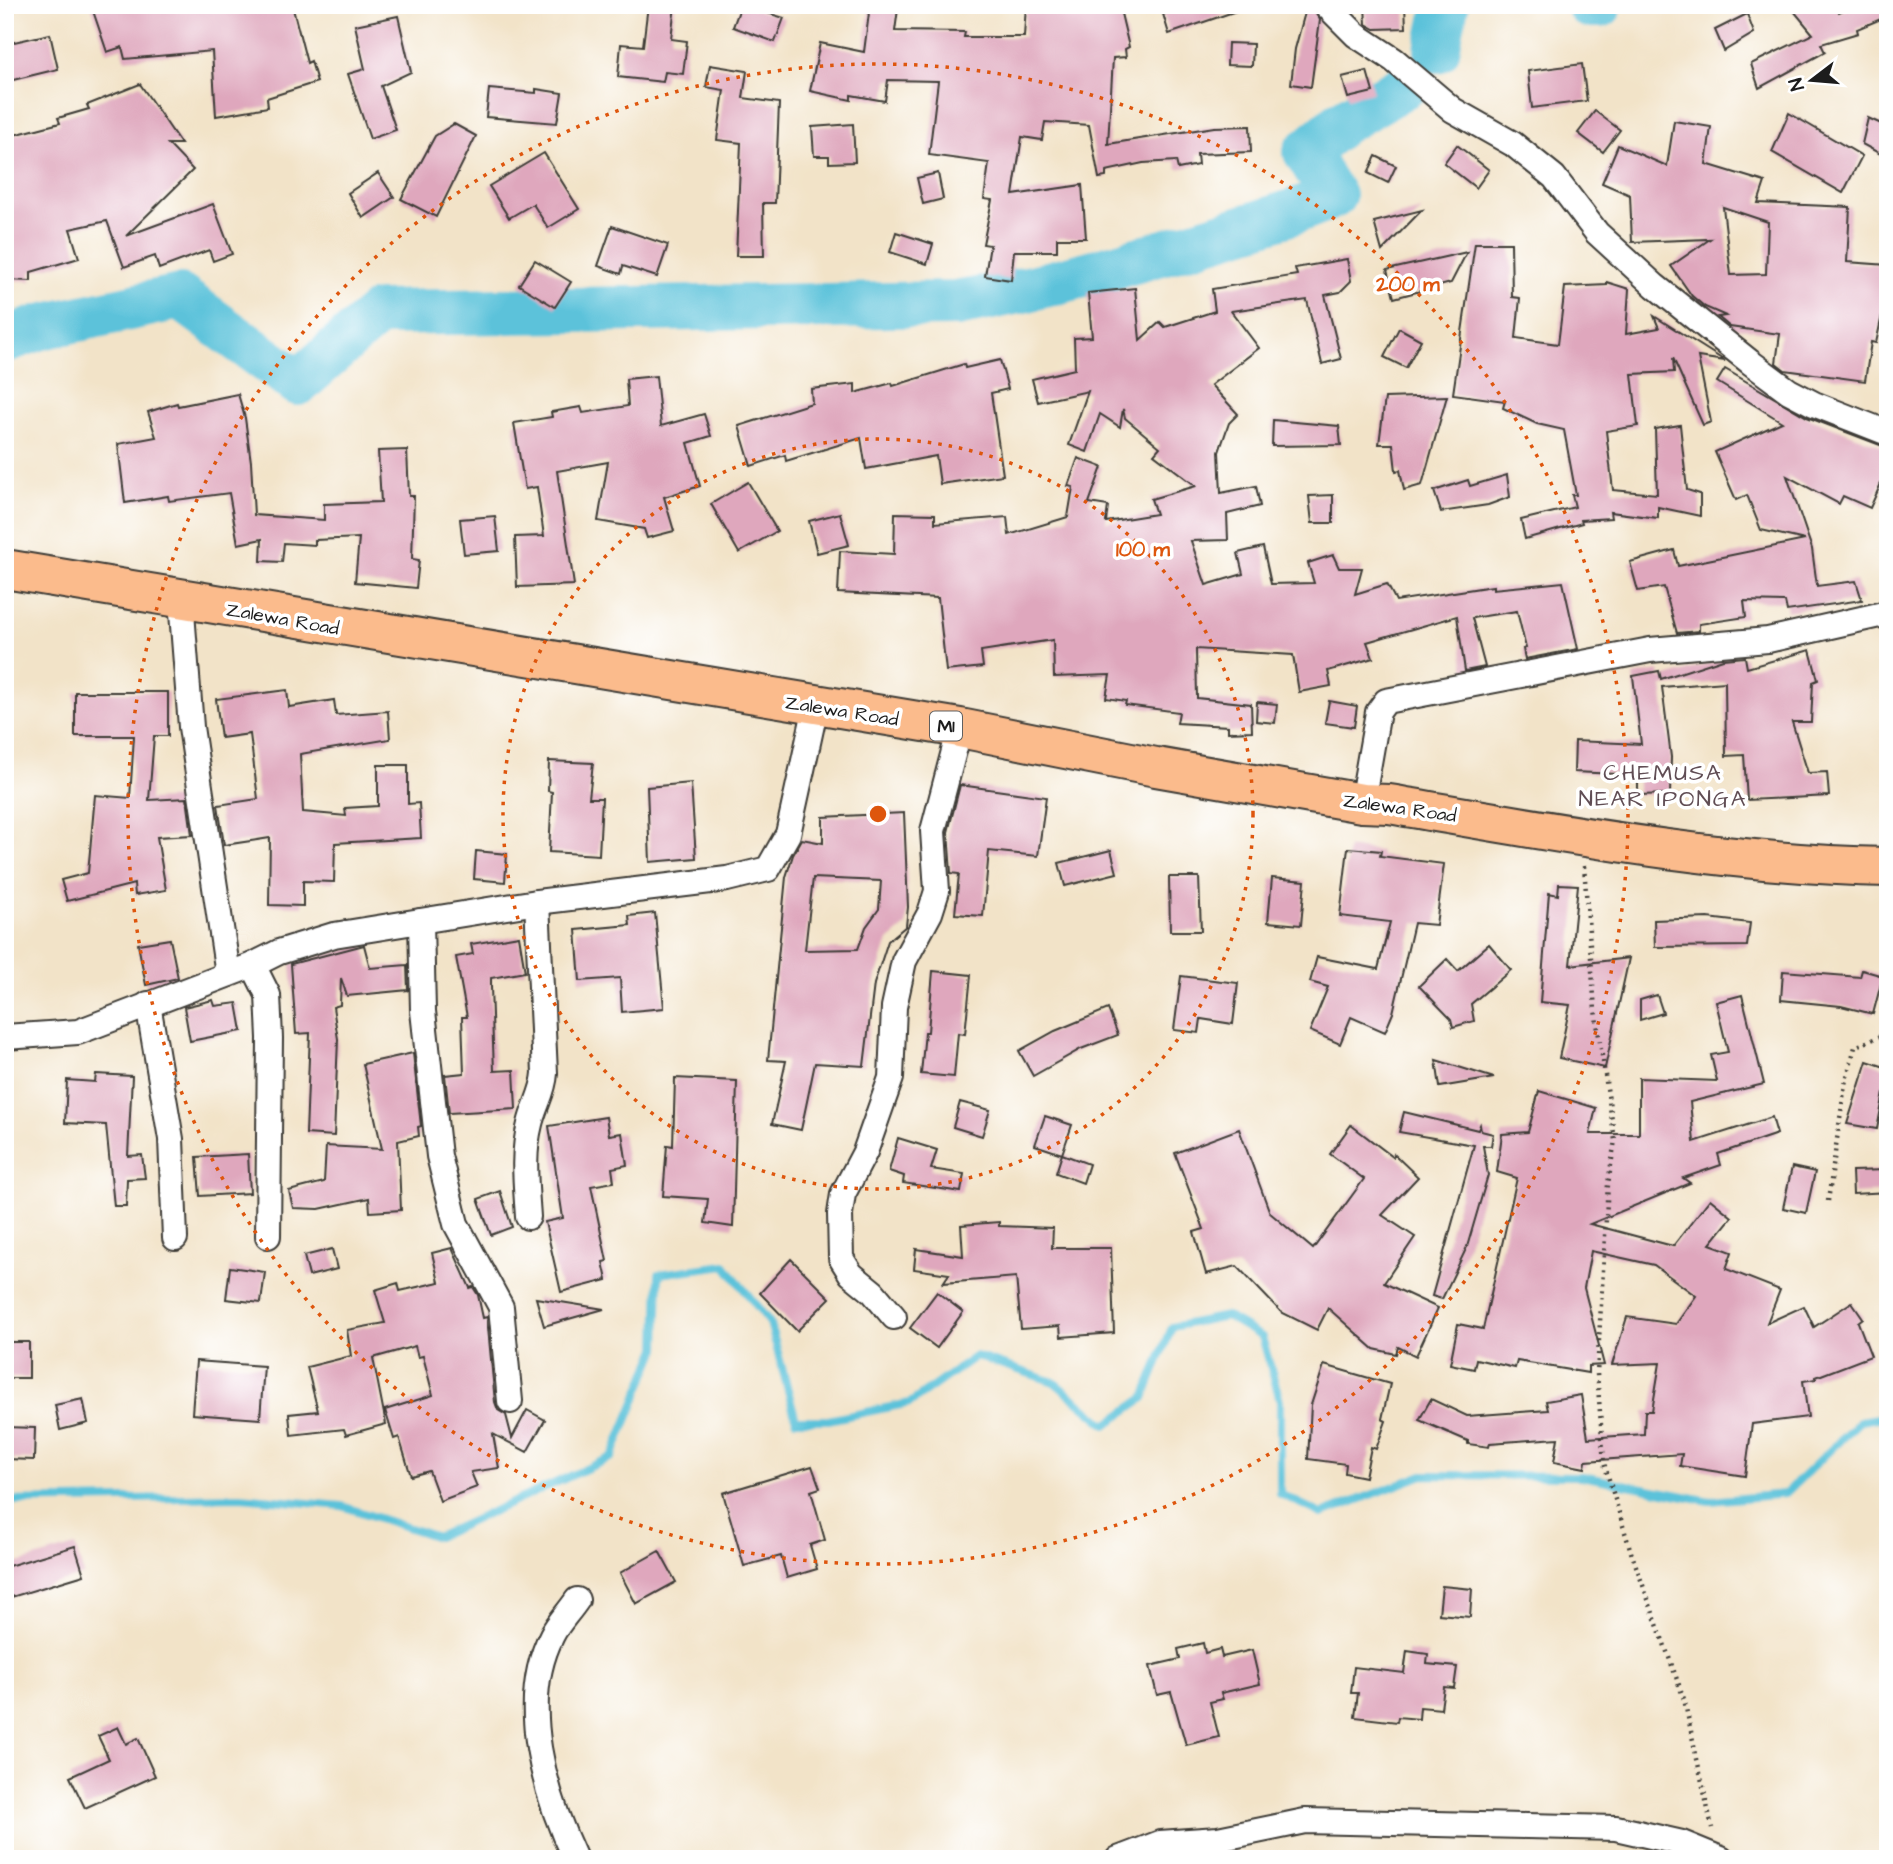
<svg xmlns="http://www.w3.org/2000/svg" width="1893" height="1864" font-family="'Architects Daughter',sans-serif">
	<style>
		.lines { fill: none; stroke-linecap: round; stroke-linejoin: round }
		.stream { stroke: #5cc2da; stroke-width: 8 }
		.river { stroke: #5cc2da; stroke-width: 46 }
		.building { fill: #dfa7bd; fill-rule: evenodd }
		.street-casing { stroke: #3c3a36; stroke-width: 28 }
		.highway-casing { stroke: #3c3a36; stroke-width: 42 }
		.path { stroke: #3c3a36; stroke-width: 4.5; stroke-dasharray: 2 5; stroke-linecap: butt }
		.street { stroke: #fff; stroke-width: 24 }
		.highway { stroke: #fbbb8c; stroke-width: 38 }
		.ring { fill: none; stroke: #de560d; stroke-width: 3.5; stroke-dasharray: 3.5 7 }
		.labels { text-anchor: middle; stroke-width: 7; stroke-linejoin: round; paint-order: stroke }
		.shield { fill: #fff; stroke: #606060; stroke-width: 2 }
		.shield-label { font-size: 18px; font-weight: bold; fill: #1c1c1c }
		.street-label { font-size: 19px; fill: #1c1c1c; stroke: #fff }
		.quarter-label { font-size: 23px; letter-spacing: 2px; fill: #604d54; stroke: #fff }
		.centre { fill: #de560d; stroke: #fff; stroke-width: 3.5 }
		.ring-label { font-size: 21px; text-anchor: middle; font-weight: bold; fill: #de560d; stroke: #fff; stroke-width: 7; stroke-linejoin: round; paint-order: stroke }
	</style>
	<rect width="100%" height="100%" fill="#fff"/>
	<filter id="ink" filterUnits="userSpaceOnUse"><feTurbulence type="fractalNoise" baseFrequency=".0143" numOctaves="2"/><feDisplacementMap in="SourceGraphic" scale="14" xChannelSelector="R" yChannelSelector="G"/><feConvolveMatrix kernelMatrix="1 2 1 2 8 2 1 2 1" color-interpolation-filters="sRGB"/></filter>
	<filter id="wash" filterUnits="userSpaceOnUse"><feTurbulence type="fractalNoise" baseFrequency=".00686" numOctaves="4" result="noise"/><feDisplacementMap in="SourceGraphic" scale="28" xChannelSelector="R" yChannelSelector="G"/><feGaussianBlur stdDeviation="1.57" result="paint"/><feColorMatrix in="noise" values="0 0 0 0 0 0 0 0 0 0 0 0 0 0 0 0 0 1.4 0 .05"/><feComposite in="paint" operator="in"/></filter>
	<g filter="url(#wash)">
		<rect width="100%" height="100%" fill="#f2e3c8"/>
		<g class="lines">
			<!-- stream -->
			<path class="stream" d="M5,1501L240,1497L342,1506L437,1537L612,1457L657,1348L659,1274L725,1265L770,1323L796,1420H828L910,1403L976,1356L1054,1382L1106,1425L1144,1398L1172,1327L1226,1316L1262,1337L1280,1400V1494L1322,1514L1423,1475L1582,1476L1710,1501L1785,1494L1860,1421L1888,1416"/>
			<!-- river -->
			<g class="river">
				<path d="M1589,5H1600"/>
				<path d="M1437,50L1446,5"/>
				<path d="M5,340L41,327L180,297L298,383L378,313L956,304C1039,289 1120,266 1201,241C1245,227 1290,215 1333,196L1306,152L1341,123L1406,85"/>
			</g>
		</g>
		<g id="blocks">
			<!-- building -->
			<g class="building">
				<path d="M91,5H292L307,63L311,61L317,82L267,98L268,107L216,116L212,51L125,59L122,47L107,52Z"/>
				<path d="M648,5H675L671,39L687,41L683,74L665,72L663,82L618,77L621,44L643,46Z"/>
				<path d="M741,5L784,18L775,42L733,27Z"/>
				<path d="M870,5L898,9L895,31L965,32L964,37H1024L1026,5H1119L1129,47L1125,49L1126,57L1113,58L1108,144L1214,127L1250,126L1251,152L1197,154L1198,165L1178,169L1176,161L1143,163L1106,171V177L1099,178L1089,125L1045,122L1042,140L1022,137L1013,195L1082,185L1086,238H1057V251H1014L1011,280L985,276L990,245L983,244L992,200L984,199L989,163L929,155L938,81L888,80L885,101L851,95V100L810,91L820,43L864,52Z"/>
				<path d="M1196,5H1241L1242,9L1169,34L1163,14Z"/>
				<path d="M1307,5H1312L1320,20L1311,87L1291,84L1295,49Z"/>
				<path d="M1365,5H1405L1406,28L1375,29L1366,24Z"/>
				<path d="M1789,5H1836L1839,12L1855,5H1888V16L1857,29L1858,33L1821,44L1825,52L1759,88L1751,64L1813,34Z"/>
				<path d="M1747,14L1754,33L1724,51L1715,30Z"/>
				<path d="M398,16L411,72L381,86L396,130L370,139L348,74L365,69L355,25Z"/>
				<path d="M50,34L58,69L5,82V44Z"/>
				<path d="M1228,43L1253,44L1252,66L1227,65Z"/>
				<path d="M1582,64L1587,101L1532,108L1528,71Z"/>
				<path d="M710,65L747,71L743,98L779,103L775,203H763L764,256H736L741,143L717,140L724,90L706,87Z"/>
				<path d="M1367,71L1373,92L1348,98L1342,77Z"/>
				<path d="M140,84L181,144H168L193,170L126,236L213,204L232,254L213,261L209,250L159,269L155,256L124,267L107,221L70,229L79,258L31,272V281L5,280V166L13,165L6,137L60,123L58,118L89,109L87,105Z"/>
				<path d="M489,89L536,93V89L562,93L557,123L486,117Z"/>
				<path d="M1595,111L1620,130L1603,152L1578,133Z"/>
				<path d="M1789,113L1862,156L1843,193L1772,152Z"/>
				<path d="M1868,118L1888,127V158L1862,144Z"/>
				<path d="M1674,121L1711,127L1706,164L1765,182L1758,203L1850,207L1847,262L1888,265L1886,297L1876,343L1871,342L1865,381L1785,370L1776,363L1780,334L1730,327L1718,317L1726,316L1705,307L1692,296L1671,266L1710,239L1632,242L1630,195L1602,183L1618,145L1667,166ZM1723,207L1768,222L1766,274L1731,275Z"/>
				<path d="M454,124L476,136L436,217L401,199L435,136Z"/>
				<path d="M853,124L855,162L829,163V156H814L812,127Z"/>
				<path d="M1457,145L1489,170L1476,188L1444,163Z"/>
				<path d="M544,153L579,209L548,228L533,204L509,218L489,186Z"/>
				<path d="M1376,156L1396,166L1388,183L1368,173Z"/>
				<path d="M378,173L394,197L363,218L348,193Z"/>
				<path d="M938,173L943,199L923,204L917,178Z"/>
				<path d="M1422,210L1382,251L1374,222Z"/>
				<path d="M612,226L668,245L657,277L623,266L621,274L598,266Z"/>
				<path d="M896,232L933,244L927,264L890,252Z"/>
				<path d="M1475,243H1511L1512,297L1520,298L1516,338L1558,344L1565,287L1607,285V282L1629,289L1626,334L1659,328L1654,316L1725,361L1698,357L1711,422L1703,425L1673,358L1674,372L1632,374L1638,426L1606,431L1613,490L1657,494L1655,429L1680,425L1687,490L1700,494V516L1658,507V518L1610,512L1611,518L1581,520L1582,523L1525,539L1521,520L1575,507L1572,495H1576L1564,430L1537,424L1503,408L1505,401L1453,394Z"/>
				<path d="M1467,252L1451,283L1394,298L1387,270Z"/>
				<path d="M1347,259L1351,281L1340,292L1325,295L1341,359L1322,364L1307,300L1231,311L1259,348L1211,385L1238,414L1229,423L1219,452L1221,493L1256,486L1260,506L1227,514L1228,540L1191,541L1206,585L1243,574L1238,553L1263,547L1271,584L1314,583L1308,563L1333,555L1339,568H1362L1355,594L1387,584L1396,601L1493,586V589L1563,582L1578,649L1525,659L1523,649L1526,648L1517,611L1472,618L1485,667L1465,671L1457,616L1367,642L1373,658L1328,671L1331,686L1299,692L1293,655L1196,649L1197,698L1251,704L1252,731L1228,732V726L1177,723L1179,712L1125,705L1126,701L1106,698L1110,675L1054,677L1053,640L981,651L983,667L946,671L938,598L838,593L840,551L894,554L895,513L935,514V523L1007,517L1009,535L1068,517L1073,487L1068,486L1078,458L1102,467L1089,503L1108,506L1106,522L1156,514L1151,499L1196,486L1154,454L1160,447L1125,418L1123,409L1120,427L1100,414L1087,452L1069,445L1088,391L1038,402L1032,379L1075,369L1074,338L1092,337L1088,293L1135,288L1140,340L1160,322L1165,327L1215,311L1212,289L1297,275L1295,268Z"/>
				<path d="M535,260L571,282L555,307L519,285Z"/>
				<path d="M1399,328L1421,340L1406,368L1384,357Z"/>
				<path d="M1000,360L1008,389L991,393L1003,475L940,484L936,456L866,469L861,438L786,461L785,455L751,466L739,426L812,403L811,389L855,384V393L892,383L893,386L964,364L965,368Z"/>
				<path d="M1725,369L1807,417L1888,448V468L1870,508L1843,496L1839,504L1787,476L1812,549L1817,586L1856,581L1862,600L1787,611L1785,602L1744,601L1746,617L1699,624V631L1677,633L1664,587L1638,591L1630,562L1674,550L1678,566L1805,540L1761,530L1747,495L1736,500L1715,452L1782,422L1717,382Z"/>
				<path d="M656,376L661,426L704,414L711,436L688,443L700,486L664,497L674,531L647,538L644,529L598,521L608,462L557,471L574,585L517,587L515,537L544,536L537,487L525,489L514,423L552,417L551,412L581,407L583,413L628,406L626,379Z"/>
				<path d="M238,394L245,418L251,462L254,515L324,520V504L381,502L378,451L407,450L409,496H414L412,559L419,560L416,588L355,582L359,538L315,540V545L284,543L282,562L261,561L262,539L238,544L229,493L169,501L168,496L125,503L118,444L156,437L148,412L177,403L178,406Z"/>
				<path d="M1447,396L1422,485L1404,490L1400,470L1396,471L1393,444H1379L1385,398Z"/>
				<path d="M1273,420L1339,426L1341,445L1272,446Z"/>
				<path d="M1507,475L1510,497L1488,505L1441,512L1434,491L1468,480L1470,486Z"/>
				<path d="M748,482L777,531L739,553L711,504Z"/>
				<path d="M1333,495V523H1312L1309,496Z"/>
				<path d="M840,513L849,545L817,553L809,521Z"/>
				<path d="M495,516L499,551L464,554L460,519Z"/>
				<path d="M1810,650L1818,680L1813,682L1811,722H1792L1808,773L1827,772L1829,796L1747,800L1744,755L1726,756L1725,682L1662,687L1671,757L1670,794L1638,795V775L1574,772L1575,741L1641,744L1633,676L1659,671L1661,679L1723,659L1745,657L1747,668Z"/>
				<path d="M287,690L289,707L334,700L336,715L388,711L390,739L300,754L303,812L346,816L345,808L378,806V765H408V804L419,803L421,838L335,843L334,882L303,881V906L269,905L270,838L224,845L218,805L258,799L250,734L221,738L216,699Z"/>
				<path d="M75,692H168V736H154L149,800L187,798L192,835L157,837L166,890L135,895L134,884L67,901L61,880L88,873L95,795L130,798L134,736H75Z"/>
				<path d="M1329,701L1357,706L1354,727L1325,723Z"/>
				<path d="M1257,702L1277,704L1275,723L1256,721Z"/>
				<path d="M549,761L593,763L589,798H602L599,855L549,852L552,792L548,791Z"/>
				<path d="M691,783L696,858L650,862L647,787Z"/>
				<path d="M960,785L1046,797L1038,856L989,851L983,916L955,914L959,874L951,873L948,832Z"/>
				<path d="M904,813L908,907L906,926L888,941L874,984L864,1066L815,1063L801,1130L772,1124L786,1061L768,1060L786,877L793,855L802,839L823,843V817ZM813,878L881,881L879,909L866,927L858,949L805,950Z"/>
				<path d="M1348,848L1381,851L1380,856L1444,864L1436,925L1414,923L1393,1013L1385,1032L1351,1017L1340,1044L1310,1031L1328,987L1310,982L1317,957L1378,969L1390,922L1340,916Z"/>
				<path d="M1111,850L1117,873L1065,886L1059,863Z"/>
				<path d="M476,851L507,854L505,882L474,879Z"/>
				<path d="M1169,877H1199L1201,931H1170Z"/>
				<path d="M1272,878L1305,881L1301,925L1268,922Z"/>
				<path d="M1559,884L1578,885L1570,965L1629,958L1605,1068L1559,1058L1570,1005L1540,1002L1549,893L1558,895Z"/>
				<path d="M655,913L664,1008L622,1012L620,978L580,981L576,930L630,925L629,916Z"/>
				<path d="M1708,918L1750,923L1747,946L1655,947L1654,920Z"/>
				<path d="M519,936L525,972L491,978V987L494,1071L514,1070L516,1109L449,1113L445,1075L464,1073L462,1017H467L456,957L473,954L471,944Z"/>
				<path d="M170,939L178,978L146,985L138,944Z"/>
				<path d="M1489,944L1511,970L1471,1004L1474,1021L1453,1027L1451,1019L1419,986L1447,959L1458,971Z"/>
				<path d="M364,945L370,968L407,965L408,990L347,996L341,978L340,1005L333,1007L338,1039L334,1136L306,1134L310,1033L296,1034L291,964Z"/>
				<path d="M1862,970L1883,976L1873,1014L1841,1006L1781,1000L1783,971L1860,977Z"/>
				<path d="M933,971L971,975L965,1034L958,1033L954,1077L921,1074L925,1032H928Z"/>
				<path d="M1181,976L1238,983L1233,1024L1201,1019L1199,1033L1174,1030Z"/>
				<path d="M1657,995L1663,1013L1640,1020V1000Z"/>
				<path d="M1742,995L1764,1084L1690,1102L1694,1142L1772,1117L1777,1134L1718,1154L1721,1165L1683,1178L1690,1183L1590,1224L1673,1246L1710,1199L1732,1217L1710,1244L1732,1252L1726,1269L1780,1290L1767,1323L1804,1306L1814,1327L1852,1302L1863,1318L1858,1322L1871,1356L1816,1377V1379L1803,1381L1808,1417L1752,1424L1745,1476L1680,1466L1682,1454L1586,1461L1585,1468L1554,1462L1558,1438L1490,1443L1489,1447L1468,1444V1441L1419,1420L1431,1399L1467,1416L1548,1410L1546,1401L1581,1395L1588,1438L1644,1434L1645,1411H1652L1660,1363L1612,1365L1627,1317L1676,1324L1696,1296L1654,1265L1591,1251L1584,1288L1604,1365L1588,1366V1373L1517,1361L1515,1368L1476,1359L1474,1369L1450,1364L1458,1324L1483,1329L1517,1178L1497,1172L1502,1134L1528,1132L1539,1091L1596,1108L1590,1134H1639V1078L1717,1081L1711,1055L1728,1052L1716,1002Z"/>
				<path d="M213,1000L215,1006L237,1003L242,1031L190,1041L184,1007Z"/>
				<path d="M1108,1009L1118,1035L1081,1049L1033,1076L1019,1051L1055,1031Z"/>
				<path d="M413,1053L421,1126L418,1127L419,1136L398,1141L401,1210L370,1212L369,1198L319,1209L293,1208L289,1191L324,1182L326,1146L382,1149L363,1064Z"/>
				<path d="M1436,1060L1494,1078L1440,1087Z"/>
				<path d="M1867,1061L1888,1068V1094L1884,1093L1877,1129L1847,1124Z"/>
				<path d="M96,1074L132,1076L128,1156L142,1155L145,1178L127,1179L126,1206H114L106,1125L65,1123L67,1080L95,1082Z"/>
				<path d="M675,1078L737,1081L733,1227L705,1223L708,1199L663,1196L667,1145L673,1146Z"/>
				<path d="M960,1102L990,1110L982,1136L953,1127Z"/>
				<path d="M1404,1112L1478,1130L1480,1125L1481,1131L1493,1134L1491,1146H1483L1488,1175L1467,1247L1442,1299L1432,1296L1474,1145L1399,1132Z"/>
				<path d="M1045,1116L1072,1125L1062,1154L1035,1145Z"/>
				<path d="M606,1117L609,1135L622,1133L627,1165L612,1168L614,1182L591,1186L607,1261L603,1262L607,1280L561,1292L545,1222L563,1218L549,1126Z"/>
				<path d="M1351,1125L1393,1157L1394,1154L1418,1177L1382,1215L1415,1237L1384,1283L1438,1308L1416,1356L1398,1347L1396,1354L1374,1349L1328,1308L1317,1330L1281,1312L1237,1266L1206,1274L1194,1232L1204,1229L1175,1153L1239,1129L1270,1213L1313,1249L1364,1179L1330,1154Z"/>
				<path d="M898,1138L937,1150L931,1169L964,1174L961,1192L903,1183L904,1176L889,1171Z"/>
				<path d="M248,1154L250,1193L200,1196L197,1157Z"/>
				<path d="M1062,1154L1089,1164L1083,1183L1056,1173Z"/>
				<path d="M1792,1167L1815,1172L1806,1213L1783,1208Z"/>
				<path d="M1888,1170V1192L1853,1194L1852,1171Z"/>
				<path d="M500,1191L512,1227L491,1235L478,1199Z"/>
				<path d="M999,1222V1226L1053,1228L1052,1248H1111L1114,1333L1061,1337L1060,1326L1021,1329L1016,1277L943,1283L949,1274L914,1269L916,1249L963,1256L961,1225Z"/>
				<path d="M452,1248L470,1288L473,1287L478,1295L483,1318L487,1317L495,1402L498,1410L506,1415L512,1438L527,1410L545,1420L527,1452L493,1434L499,1468L471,1472L477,1487L440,1501L429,1471L411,1476L399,1437L394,1439L385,1410L433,1395L423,1356L418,1357L415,1346L373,1358L386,1424L346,1435L344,1429L291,1435L289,1414L318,1411L307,1367L351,1356L347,1330L385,1323L375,1290L398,1283L400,1291L439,1282L432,1253Z"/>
				<path d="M332,1249L337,1269L309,1276L304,1256Z"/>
				<path d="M791,1259L830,1298L797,1331L760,1293Z"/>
				<path d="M230,1267L265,1272L261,1303L226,1299Z"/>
				<path d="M937,1292L963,1312L937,1348L910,1328Z"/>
				<path d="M536,1298L604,1309L544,1326Z"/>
				<rect x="5" y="1342" width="24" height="36"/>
				<path d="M196,1361L264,1366L260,1419L192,1414Z"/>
				<path d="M1324,1365L1390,1384L1382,1419L1386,1421L1376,1449L1371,1447L1365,1477L1345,1473L1346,1464L1308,1459L1311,1405Z"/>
				<path d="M83,1399L88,1423L60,1430L55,1405Z"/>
				<path d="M5,1427L35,1428L34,1460L5,1459Z"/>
				<path d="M812,1466L820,1488L811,1491L825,1540L810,1545L817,1569L787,1578L781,1556L744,1566L723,1493Z"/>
				<path d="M75,1546L84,1575L5,1599V1567Z"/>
				<path d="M659,1551L676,1582L636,1604L620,1573Z"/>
				<path d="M1442,1586L1472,1589L1470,1617L1439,1614Z"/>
				<path d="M1203,1643L1205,1653L1220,1649L1222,1657L1252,1650L1260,1684L1221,1693L1223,1699L1210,1702L1219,1737L1186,1745L1171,1692L1157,1695L1150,1666L1180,1659L1178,1649Z"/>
				<path d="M1407,1651L1428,1654L1427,1664L1457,1667L1454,1688L1444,1687L1441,1709L1420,1707L1419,1719L1398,1717L1397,1722L1355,1717L1358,1693H1351L1354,1667L1404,1673Z"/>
				<path d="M118,1727L126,1744L138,1738L155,1776L85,1808L70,1777L109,1759L98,1736Z"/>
			</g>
		</g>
	</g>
	<g filter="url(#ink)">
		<use href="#blocks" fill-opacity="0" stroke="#3c3a36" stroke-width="2"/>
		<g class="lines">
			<!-- street casing -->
			<g class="street-casing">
				<g id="street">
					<path d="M1326,5L1356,35L1394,60L1453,110L1513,144L1554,177L1597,233L1655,286L1750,362L1789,391L1814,404L1888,433"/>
					<path d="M181,600L191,727L228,974"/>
					<path d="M1362,803L1378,712L1386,701L1650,650L1768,640L1888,613"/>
					<path d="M421,921L423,1011L439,1156L456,1224L501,1307L510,1401"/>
					<path d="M253,965L268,995L270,1038L268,1236"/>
					<path d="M148,1004L171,1139L175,1238"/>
					<path d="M5,1037L78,1032L253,965L279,952L334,935L537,902L727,879L768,869L788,834L816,706"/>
					<path d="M528,1217C526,1185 522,1155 530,1124C534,1106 544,1092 545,1073L537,902"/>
					<path d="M894,1317L873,1292L851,1274L841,1258L840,1214L843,1194L865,1152L891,1078L894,1007L904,961L930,913L937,891L933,831L960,728"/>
					<path d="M575,1859C545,1795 517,1703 552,1635C558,1623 569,1612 577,1600"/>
					<path d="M1118,1859L1160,1843L1218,1839L1305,1821L1616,1828L1682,1843L1721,1859"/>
				</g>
			</g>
			<!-- highway casing -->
			<g class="highway-casing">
				<path id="highway" d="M5,569L960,728L1156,767L1362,803L1389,804C1554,832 1720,864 1888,867"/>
			</g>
			<!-- path -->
			<g class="path">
				<path d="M1584,866L1595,1010L1615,1140L1608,1184L1597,1374L1604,1463L1631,1552L1684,1699L1712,1828"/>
				<path d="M1828,1201L1845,1084L1855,1047L1888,1033"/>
			</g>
			<!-- street -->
			<use href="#street" class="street"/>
			<!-- highway -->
			<use href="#highway" class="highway"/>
		</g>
	</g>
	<!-- distance rings -->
	<g class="ring">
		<circle cx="878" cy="814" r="375"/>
		<circle cx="878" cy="814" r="750"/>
	</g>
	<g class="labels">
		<!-- shield labels -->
		<rect class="shield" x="930" y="711.5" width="32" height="29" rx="5"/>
		<g class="shield-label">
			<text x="946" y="732">M1</text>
		</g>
		<!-- street labels -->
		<g class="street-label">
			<text transform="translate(283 618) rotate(10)" y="7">Zalewa Road</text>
			<text transform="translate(842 710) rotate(9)" y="7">Zalewa Road</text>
			<text transform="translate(1400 807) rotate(8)" y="7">Zalewa Road</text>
		</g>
		<!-- quarter labels -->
		<g class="quarter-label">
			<text x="1663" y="780">CHEMUSA<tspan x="1663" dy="26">NEAR IPONGA</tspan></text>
		</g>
	</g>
	<circle cx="878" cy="814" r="10" class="centre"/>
	<g class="ring-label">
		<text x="1408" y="291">200 m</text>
		<text x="1143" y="556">100 m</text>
	</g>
	<!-- margin -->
	<rect width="1893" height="1864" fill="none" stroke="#fff" stroke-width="28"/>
	<!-- north arrow -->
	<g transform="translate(1812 80) rotate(254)" stroke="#ffffff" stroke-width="5" paint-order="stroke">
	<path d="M0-5L12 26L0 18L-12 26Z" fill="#1c1c1c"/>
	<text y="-10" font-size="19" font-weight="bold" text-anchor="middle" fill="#1c1c1c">N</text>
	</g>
</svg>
